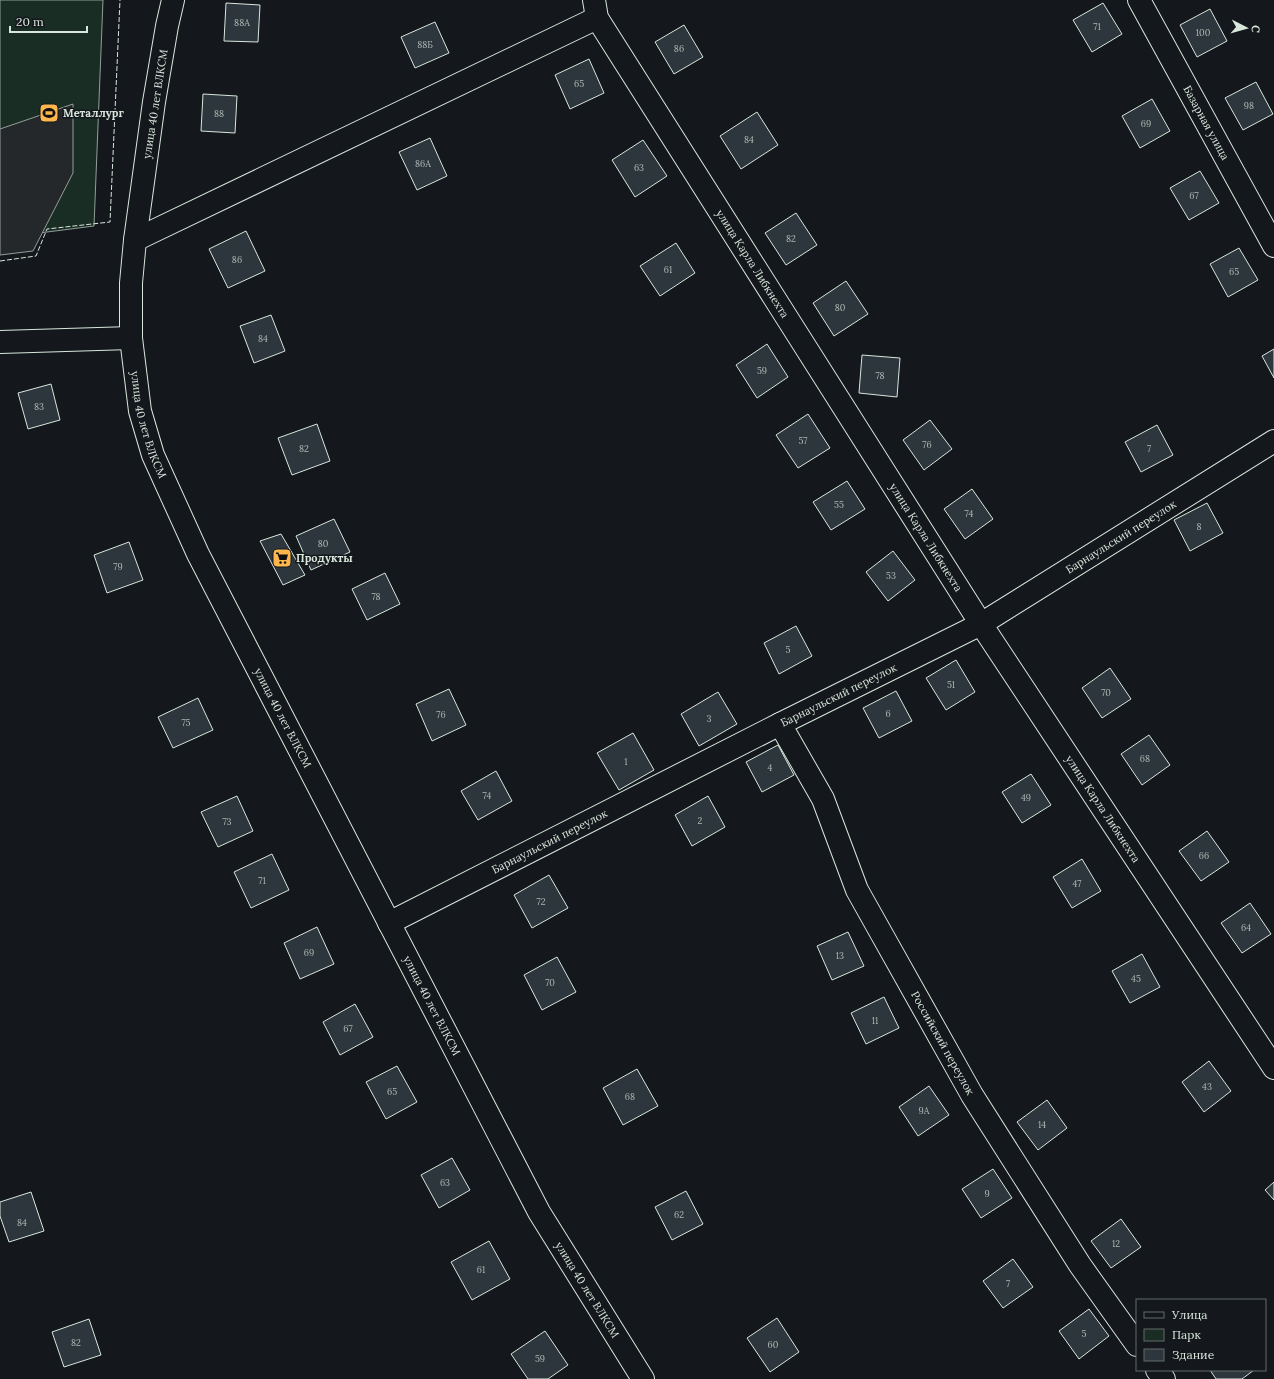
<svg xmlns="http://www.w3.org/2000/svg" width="1274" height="1379" font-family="Lora,serif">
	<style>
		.green { fill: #1a2d24; stroke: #939e99 }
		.parking { fill: #24282b; stroke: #939e99 }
		.building { fill: #2c363c; stroke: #d8e6dc }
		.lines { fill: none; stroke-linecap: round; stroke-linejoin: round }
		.minor-casing { stroke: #d8e6dc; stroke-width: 24 }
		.minor { stroke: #14181c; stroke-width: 22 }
		.fence { stroke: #d8e6dc; stroke-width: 1; stroke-dasharray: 5 2; stroke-linecap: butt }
		.labels { text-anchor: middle; stroke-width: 3; stroke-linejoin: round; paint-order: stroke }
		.number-label { font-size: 9px; fill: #adbab4 }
		.street-label { font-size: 11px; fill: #d8e6dc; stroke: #14181c }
		.poi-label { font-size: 11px; font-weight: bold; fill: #d8e6dc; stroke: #14181c; text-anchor: start }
	</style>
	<rect width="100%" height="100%" fill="#14181c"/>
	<!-- green -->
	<path class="green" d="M0,0H103L94,226L0,238Z"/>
	<!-- parking -->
	<path class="parking" d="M73,104V173L33,251L0,255V129Z"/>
	<!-- building -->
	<g class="building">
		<path d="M226,3L260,5L258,42L224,41Z"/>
		<path d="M1103,3L1122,34L1092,52L1073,20Z"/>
		<path d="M1210,9L1227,41L1197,57L1180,25Z"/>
		<path d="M435,22L449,53L415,68L401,37Z"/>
		<path d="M684,25L703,57L674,74L655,42Z"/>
		<path d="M589,59L604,93L570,109L555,75Z"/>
		<path d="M1256,82L1273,114L1243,130L1225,98Z"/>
		<path d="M203,94L237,96L235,133L201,131Z"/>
		<path d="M1152,99L1170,131L1140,148L1122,116Z"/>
		<path d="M757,112L778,145L741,169L720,136Z"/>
		<path d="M430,138L447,176L417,190L399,152Z"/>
		<path d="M643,140L667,176L635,197L612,160Z"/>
		<path d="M1200,171L1219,203L1189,220L1170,188Z"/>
		<path d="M796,213L817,245L786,265L765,233Z"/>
		<path d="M246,231L265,271L228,288L209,249Z"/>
		<path d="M676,243L695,273L660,296L640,266Z"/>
		<path d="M1239,248L1258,280L1228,297L1210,264Z"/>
		<path d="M846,281L868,314L834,336L813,303Z"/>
		<path d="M271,315L285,351L254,363L240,326Z"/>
		<path d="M767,344L788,377L757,398L736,365Z"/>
		<path d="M1274,349V378L1262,356Z"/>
		<path d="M862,355L900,358L897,397L859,393Z"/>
		<path d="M51,384L60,420L28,429L18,393Z"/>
		<path d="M808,414L830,448L798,468L776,435Z"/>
		<path d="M930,420L952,449L924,470L903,440Z"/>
		<path d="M317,424L330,461L292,475L278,438Z"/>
		<path d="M1157,425L1173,455L1141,472L1125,442Z"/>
		<path d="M847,481L865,509L831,530L813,502Z"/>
		<path d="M972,489L993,519L965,539L944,509Z"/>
		<path d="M1207,503L1223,533L1190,551L1174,520Z"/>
		<path d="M334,519L350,552L311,570L296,536Z"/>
		<path d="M281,534L305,575L283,585L260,541Z"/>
		<path d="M129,542L143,580L107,593L94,555Z"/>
		<path d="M893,551L915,580L888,601L866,572Z"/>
		<path d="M385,573L400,604L367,620L352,589Z"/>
		<path d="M796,626L812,656L779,674L764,643Z"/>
		<path d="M956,660L975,692L946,710L926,678Z"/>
		<path d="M1110,668L1131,699L1102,718L1082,688Z"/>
		<path d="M449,689L466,725L432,741L416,704Z"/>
		<path d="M896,691L912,721L879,738L863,708Z"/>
		<path d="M718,692L737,724L699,746L681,714Z"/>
		<path d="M198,698L213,730L173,748L158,717Z"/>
		<path d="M633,733L654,770L619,790L597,753Z"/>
		<path d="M1149,735L1170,765L1142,785L1121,754Z"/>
		<path d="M778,745L794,775L762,792L746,762Z"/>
		<path d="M496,771L512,801L478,820L461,791Z"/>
		<path d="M1031,774L1051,805L1022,823L1002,792Z"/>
		<path d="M237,796L253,831L218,847L201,812Z"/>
		<path d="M708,796L725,827L692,846L675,815Z"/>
		<path d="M1207,831L1229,862L1201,881L1179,851Z"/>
		<path d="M272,854L289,890L251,908L234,872Z"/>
		<path d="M1082,859L1101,891L1072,908L1053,877Z"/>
		<path d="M549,875L568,908L532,928L514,895Z"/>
		<path d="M1250,903L1271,934L1242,953L1221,923Z"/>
		<path d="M317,927L334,964L300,979L284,943Z"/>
		<path d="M848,932L864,966L832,980L817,946Z"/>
		<path d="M1142,954L1160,987L1130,1003L1112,971Z"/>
		<path d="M557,957L576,992L542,1010L524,975Z"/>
		<path d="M884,997L899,1028L866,1044L851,1013Z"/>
		<path d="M355,1004L373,1037L340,1055L323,1022Z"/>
		<path d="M1209,1061L1231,1091L1204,1112L1182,1082Z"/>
		<path d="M397,1066L417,1102L386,1119L366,1082Z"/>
		<path d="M637,1069L658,1106L623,1125L603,1088Z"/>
		<path d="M929,1086L949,1115L918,1136L899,1107Z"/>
		<path d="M1047,1100L1067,1128L1038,1150L1017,1122Z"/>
		<path d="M452,1158L470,1190L439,1208L421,1175Z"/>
		<path d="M993,1169L1012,1198L981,1218L962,1189Z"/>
		<path d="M1274,1182V1200L1265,1190Z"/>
		<path d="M686,1191L703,1224L672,1240L655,1207Z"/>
		<path d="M31,1192L44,1231L9,1242L0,1216V1202Z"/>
		<path d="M1121,1219L1141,1247L1111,1268L1091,1241Z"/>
		<path d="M489,1241L510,1279L472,1300L451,1262Z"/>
		<path d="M1013,1259L1033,1287L1003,1308L983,1281Z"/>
		<path d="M1089,1309L1109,1336L1079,1359L1059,1331Z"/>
		<path d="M777,1318L799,1352L770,1372L747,1338Z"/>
		<path d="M89,1319L101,1355L64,1367L52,1332Z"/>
		<path d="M545,1331L568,1365L548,1379H528L511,1354Z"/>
		<path d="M1210,1370H1254L1242,1379H1216Z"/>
	</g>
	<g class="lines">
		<!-- minor casing -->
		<g class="minor-casing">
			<g id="minor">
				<path id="s1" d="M173,0L167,26L154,102L135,240L131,283V338L140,411L153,455L198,554L539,1212L643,1379"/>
				<path id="s2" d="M594,0L597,18L981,624L1274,1068"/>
				<path id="s3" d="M1139,0L1274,246"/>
				<path d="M135,240L597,18"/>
				<path d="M0,342L131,338"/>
				<path id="s4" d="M780,724L823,799L857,890L972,1095L1080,1265L1137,1345"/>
				<path id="s5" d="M389,923L780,724L981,624L1274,441"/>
				<path d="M1157,1370L1164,1379"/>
			</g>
		</g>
		<!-- minor -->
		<use href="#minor" class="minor"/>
		<!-- fence -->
		<path class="fence" d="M0,261L36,256L47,229L110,222L120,0"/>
	</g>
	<!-- icons -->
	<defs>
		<g id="stadium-square" transform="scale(1)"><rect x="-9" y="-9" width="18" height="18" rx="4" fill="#ffb74d" stroke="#14181c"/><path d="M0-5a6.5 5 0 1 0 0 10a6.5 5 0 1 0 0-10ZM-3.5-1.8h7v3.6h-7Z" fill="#111"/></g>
		<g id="supermarket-square" transform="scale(1)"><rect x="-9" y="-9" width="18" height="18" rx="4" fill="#ffb74d" stroke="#14181c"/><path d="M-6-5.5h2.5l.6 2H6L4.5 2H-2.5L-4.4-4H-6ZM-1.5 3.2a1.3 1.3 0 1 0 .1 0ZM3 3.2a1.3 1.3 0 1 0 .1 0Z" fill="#111"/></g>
	</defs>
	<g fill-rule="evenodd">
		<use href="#stadium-square" x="49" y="113"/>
		<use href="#supermarket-square" x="282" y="558"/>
	</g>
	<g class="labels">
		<!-- number labels -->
		<g class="number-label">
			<text x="242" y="26">88А</text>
			<text x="1097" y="30">71</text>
			<text x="1203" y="36">100</text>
			<text x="425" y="48">88Б</text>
			<text x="679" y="52">86</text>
			<text x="579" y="87">65</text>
			<text x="1249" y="109">98</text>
			<text x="219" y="117">88</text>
			<text x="1146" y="127">69</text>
			<text x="749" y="143">84</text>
			<text x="423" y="167">86А</text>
			<text x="639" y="171">63</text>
			<text x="1194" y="199">67</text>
			<text x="791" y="242">82</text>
			<text x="237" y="263">86</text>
			<text x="668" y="273">61</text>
			<text x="1234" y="275">65</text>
			<text x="840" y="311">80</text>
			<text x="263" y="342">84</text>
			<text x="762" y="374">59</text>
			<text x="880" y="379">78</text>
			<text x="39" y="410">83</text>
			<text x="803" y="444">57</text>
			<text x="927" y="448">76</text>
			<text x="304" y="452">82</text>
			<text x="1149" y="452">7</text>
			<text x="839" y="508">55</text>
			<text x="969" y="517">74</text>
			<text x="1199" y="530">8</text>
			<text x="323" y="547">80</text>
			<text x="118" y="570">79</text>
			<text x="891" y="579">53</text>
			<text x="376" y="600">78</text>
			<text x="788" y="653">5</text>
			<text x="951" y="688">51</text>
			<text x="1106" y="696">70</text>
			<text x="888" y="717">6</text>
			<text x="441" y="718">76</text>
			<text x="709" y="722">3</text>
			<text x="186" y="726">75</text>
			<text x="1145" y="762">68</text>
			<text x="626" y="765">1</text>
			<text x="770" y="771">4</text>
			<text x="487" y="799">74</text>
			<text x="1026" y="801">49</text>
			<text x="700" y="824">2</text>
			<text x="227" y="825">73</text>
			<text x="1204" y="859">66</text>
			<text x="262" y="884">71</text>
			<text x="1077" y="887">47</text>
			<text x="541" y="905">72</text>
			<text x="1246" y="931">64</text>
			<text x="309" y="956">69</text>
			<text x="840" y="959">13</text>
			<text x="1136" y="982">45</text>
			<text x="550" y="986">70</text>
			<text x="875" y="1024">11</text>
			<text x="348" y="1032">67</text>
			<text x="1207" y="1090">43</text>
			<text x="392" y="1095">65</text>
			<text x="630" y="1100">68</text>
			<text x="924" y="1114">9А</text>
			<text x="1042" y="1128">14</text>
			<text x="445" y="1186">63</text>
			<text x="987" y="1197">9</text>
			<text x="679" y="1218">62</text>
			<text x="22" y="1226">84</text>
			<text x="1116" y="1247">12</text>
			<text x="481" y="1273">61</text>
			<text x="1008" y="1287">7</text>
			<text x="1084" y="1337">5</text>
			<text x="76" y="1346">82</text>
			<text x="773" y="1348">60</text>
			<text x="540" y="1362">59</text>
		</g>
		<!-- street labels -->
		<g class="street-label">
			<text transform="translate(155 104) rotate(-81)" y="4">улица 40 лет ВЛКСМ</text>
			<text dy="4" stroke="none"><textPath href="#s3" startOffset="140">Базарная улица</textPath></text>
			<text dy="4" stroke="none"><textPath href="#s2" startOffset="309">улица Карла Либкнехта</textPath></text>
			<text dy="4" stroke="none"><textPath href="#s1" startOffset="430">улица 40 лет ВЛКСМ</textPath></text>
			<text dy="4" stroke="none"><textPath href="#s2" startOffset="633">улица Карла Либкнехта</textPath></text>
			<text dy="4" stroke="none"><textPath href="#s5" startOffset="828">Барнаульский переулок</textPath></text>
			<text dy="4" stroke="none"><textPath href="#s5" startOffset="504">Барнаульский переулок</textPath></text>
			<text dy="4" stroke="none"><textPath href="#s1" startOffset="754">улица 40 лет ВЛКСМ</textPath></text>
			<text dy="4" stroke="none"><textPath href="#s2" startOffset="957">улица Карла Либкнехта</textPath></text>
			<text dy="4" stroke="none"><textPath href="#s5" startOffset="180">Барнаульский переулок</textPath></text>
			<text dy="4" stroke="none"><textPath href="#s1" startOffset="1078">улица 40 лет ВЛКСМ</textPath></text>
			<text dy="4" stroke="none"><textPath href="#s4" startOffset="359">Российский переулок</textPath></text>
			<text dy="4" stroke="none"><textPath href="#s1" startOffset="1402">улица 40 лет ВЛКСМ</textPath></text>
		</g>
		<!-- poi labels -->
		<g class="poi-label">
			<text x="63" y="117">Металлург</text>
			<text x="296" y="562">Продукты</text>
		</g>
	</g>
	<!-- legend -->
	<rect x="1136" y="1299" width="130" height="72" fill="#14181c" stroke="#626a69"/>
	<rect x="1144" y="1312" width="20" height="6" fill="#14181c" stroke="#626a69"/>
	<text x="1172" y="1319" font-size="12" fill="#d8e6dc">Улица</text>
	<rect x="1144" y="1329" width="20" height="12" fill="#1a2d24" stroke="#626a69"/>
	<text x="1172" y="1339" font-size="12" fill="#d8e6dc">Парк</text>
	<rect x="1144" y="1349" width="20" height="12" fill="#2c363c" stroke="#626a69"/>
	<text x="1172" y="1359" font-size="12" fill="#d8e6dc">Здание</text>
	<!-- north arrow -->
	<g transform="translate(1246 28) rotate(96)" stroke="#14181c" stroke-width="3" paint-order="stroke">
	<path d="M0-3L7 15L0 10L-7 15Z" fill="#d8e6dc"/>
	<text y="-6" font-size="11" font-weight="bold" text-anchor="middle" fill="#d8e6dc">С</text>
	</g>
	<!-- scale -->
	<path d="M10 26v6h77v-6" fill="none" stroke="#d8e6dc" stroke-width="2"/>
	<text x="16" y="26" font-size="12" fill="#d8e6dc" stroke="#14181c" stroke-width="3" paint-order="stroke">20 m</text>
</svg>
